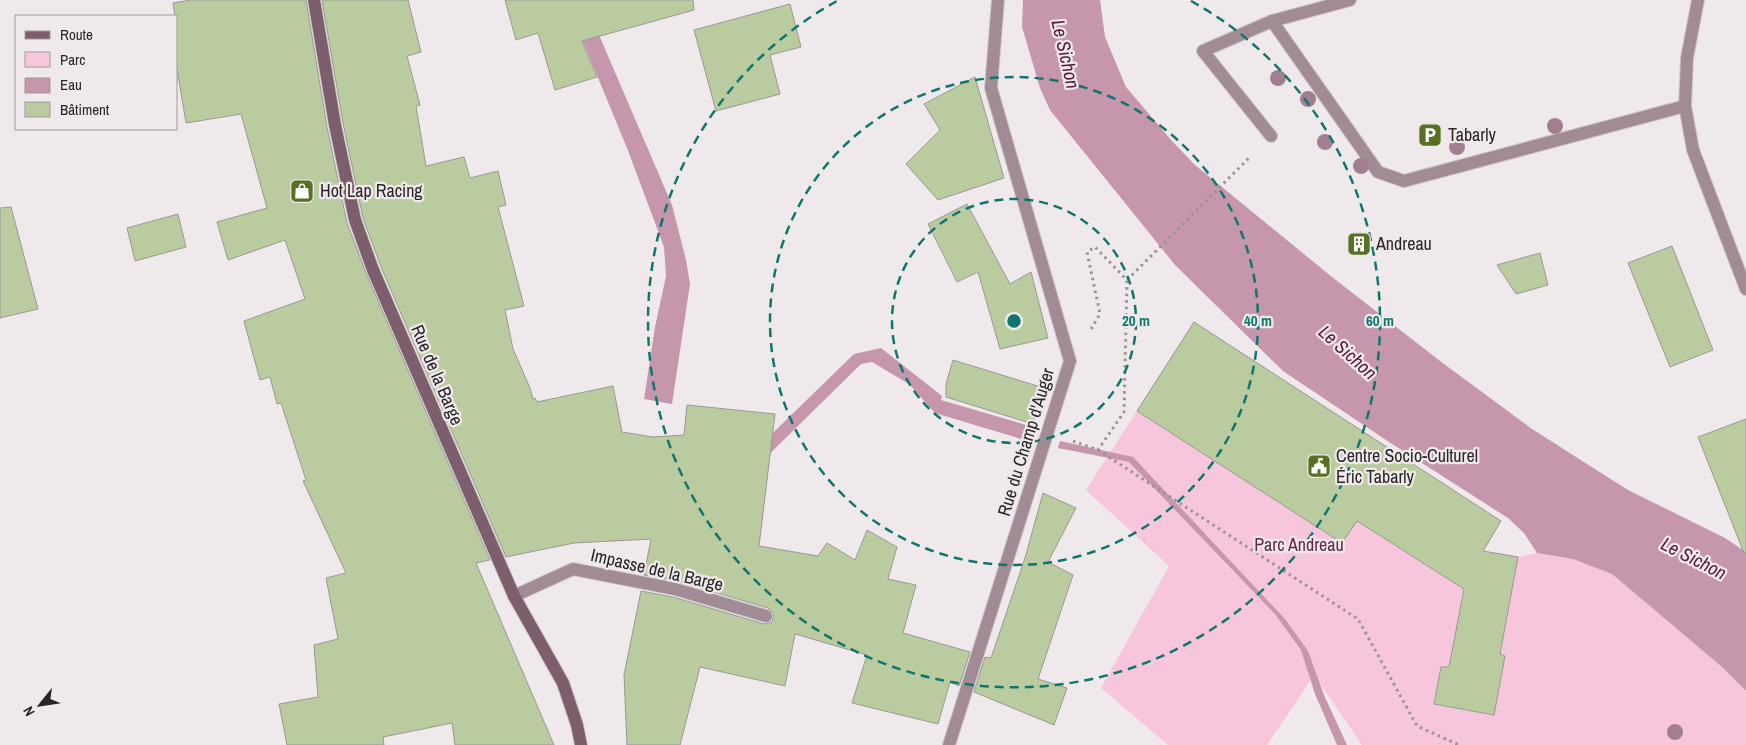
<svg xmlns="http://www.w3.org/2000/svg" width="1746" height="745" font-family="'Archivo Narrow',sans-serif">
	<style>
		.green { fill: #f8c6dc }
		.water { fill: #c696ac }
		.building { fill: #bacc9f; stroke: #979994 }
		.lines { fill: none; stroke-linecap: round; stroke-linejoin: round }
		.service-casing { stroke: #ccc6c9; stroke-width: 14 }
		.minor-casing { stroke: #ccc6c9; stroke-width: 14 }
		.tertiary-casing { stroke: #ccc6c9; stroke-width: 14 }
		.secondary-casing { stroke: #ccc6c9; stroke-width: 14 }
		.path { stroke: #989395; stroke-width: 3; stroke-dasharray: 2.5 4; stroke-linecap: butt }
		.service { stroke: #a18c95; stroke-width: 12 }
		.minor { stroke: #a18c95; stroke-width: 12 }
		.tertiary { stroke: #a18c95; stroke-width: 12 }
		.secondary { stroke: #7c5e6c; stroke-width: 12 }
		.tree { fill: #a27e91 }
		.ring { fill: none; stroke: #0f766e; stroke-width: 2.5; stroke-dasharray: 9 6 }
		.labels { text-anchor: middle; stroke-width: 4.5; stroke-linejoin: round; paint-order: stroke }
		.poi-label { font-size: 18px; fill: #292627; stroke: #f0e9ec; text-anchor: start }
		.street-label { font-size: 18px; fill: #292627; stroke: #f0e9ec }
		.park-label { font-size: 18px; fill: #622646; stroke: #f0e9ec }
		.water-label { font-size: 19px; font-style: italic; fill: #551a3a; stroke: #f0e9ec }
		.centre { fill: #0f766e; stroke: #f0e9ec; stroke-width: 2.5 }
		.ring-label { font-size: 15px; text-anchor: middle; font-weight: bold; fill: #0f766e; stroke: #f0e9ec; stroke-width: 4.5; stroke-linejoin: round; paint-order: stroke }
	</style>
	<rect width="100%" height="100%" fill="#f0e9ec"/>
	<!-- green -->
	<path class="green" d="M1194,322L1501,521L1484,551L1518,557L1537,553L1573,558L1612,574L1722,667L1746,691V745H1362L1314,675L1267,745H1168L1101,688L1169,566L1086,490Z"/>
	<!-- water -->
	<g class="water">
		<path d="M584,0L672,205L686,260L690,284L672,404L644,399L655,327L666,276L664,247L627,148L575,22Z"/>
		<path d="M1023,0H1100L1105,37L1126,87L1172,141L1195,165L1332,277L1440,361L1532,429L1628,490L1725,538L1746,552V691L1722,667L1612,574L1573,559L1537,553L1524,533L1508,518L1389,442L1283,371L1175,265L1050,110L1040,88L1022,27Z"/>
		<path d="M881,348L942,396L941,400L1033,427L1028,441L935,413L909,384L872,362L861,364L748,475L740,465L854,354Z"/>
		<path d="M1060,441L1133,457L1285,619L1308,651L1324,695L1347,745H1337L1315,694L1301,650L1275,614L1129,462L1058,448Z"/>
	</g>
	<!-- building -->
	<g class="building">
		<path d="M191,0H306L327,127L347,223L366,273L490,560L476,563L554,745H455L452,723L383,737L384,745H287L279,704L318,697L314,645L338,639L326,578L346,573L303,481L306,480L281,403L277,404L270,377L260,380L244,321L305,299L285,240L228,260L217,222L267,208L241,114L186,123L176,63V16H175L173,3Z"/>
		<path d="M322,0H408L421,52L407,56L420,105L416,106L426,166L464,157L470,178L498,171L506,205L498,207L524,306L505,310L513,349L530,388L533,399L535,398L537,402L613,386L622,432L653,437L684,435L687,405L775,414L759,546L818,556L827,543L855,560L867,530L897,547L888,579L916,585L903,633L970,652L959,686L950,682L938,724L852,703L867,655L795,634L785,686L700,667L680,745H627L624,675L641,591L673,597L764,624L772,622L774,614L768,608L677,581L644,575L651,539L574,543L506,557L381,267L363,218L343,123Z"/>
		<path d="M505,0H693L694,10L582,41L597,77L555,90L538,33L516,40Z"/>
		<path d="M790,4L801,47L770,55L780,94L716,111L694,30Z"/>
		<path d="M975,77L1004,178L938,200L906,164L940,130L924,104Z"/>
		<path d="M967,204L1010,284L1031,272L1048,338L1000,349L978,272L957,282L928,224Z"/>
		<path d="M11,207L38,309L0,318V208Z"/>
		<path d="M178,214L186,247L135,261L127,228Z"/>
		<path d="M1672,246L1713,350L1670,367L1628,263Z"/>
		<path d="M1540,253L1548,285L1516,294L1497,265Z"/>
		<path d="M1194,322L1501,521L1483,551L1518,557L1500,654L1505,656L1494,715L1434,704L1441,667H1449L1464,589L1357,521L1342,543L1137,411Z"/>
		<path d="M953,360L1044,388L1033,424L946,397V384Z"/>
		<path d="M1746,419V553H1744L1698,437Z"/>
		<path d="M1043,493L1076,508L1048,562L1073,575L1038,679L1067,688L1054,725L974,692L985,657L991,658L1025,558Z"/>
	</g>
	<g class="lines">
		<!-- service casing -->
		<g class="service-casing">
			<g id="service">
				<path d="M1272,21L1378,172L1404,181L1685,106"/>
				<path d="M1271,136L1203,51L1272,21L1350,0"/>
			</g>
		</g>
		<!-- minor casing -->
		<g class="minor-casing">
			<g id="minor">
				<path d="M514,596L573,569L675,589L766,616"/>
				<path d="M949,745L1070,361L991,88L998,0"/>
			</g>
		</g>
		<!-- tertiary casing -->
		<g class="tertiary-casing">
			<path id="tertiary" d="M1698,0L1687,58L1685,106L1693,150L1746,289"/>
		</g>
		<!-- secondary casing -->
		<g class="secondary-casing">
			<path id="secondary" d="M314,0L335,125L355,220L373,270L514,596L563,683L577,725L581,745"/>
		</g>
		<!-- path -->
		<g class="path">
			<path d="M1091,329L1100,314L1087,252L1095,247L1127,280L1251,156"/>
			<path d="M1073,441L1098,450L1124,412L1127,280"/>
			<path d="M1098,450L1358,619L1417,726L1459,745"/>
		</g>
		<!-- service -->
		<use href="#service" class="service"/>
		<!-- minor -->
		<use href="#minor" class="minor"/>
		<!-- tertiary -->
		<use href="#tertiary" class="tertiary"/>
		<!-- secondary -->
		<use href="#secondary" class="secondary"/>
	</g>
	<!-- trees -->
	<g class="tree">
		<circle cx="1278" cy="78" r="8"/>
		<circle cx="1308" cy="99" r="8"/>
		<circle cx="1555" cy="126" r="8"/>
		<circle cx="1325" cy="142" r="8"/>
		<circle cx="1457" cy="147" r="8"/>
		<circle cx="1361" cy="166" r="8"/>
		<circle cx="1675" cy="732" r="8"/>
	</g>
	<!-- distance rings -->
	<g class="ring">
		<circle cx="1014" cy="321" r="122"/>
		<circle cx="1014" cy="321" r="244"/>
		<path d="M1191 1A366 366 0 1 1 837 1"/>
	</g>
	<!-- icons -->
	<defs>
		<g id="parking-square" transform="scale(1.25)"><rect x="-9" y="-9" width="18" height="18" rx="4" fill="#577123" stroke="#f0e9ec"/><path d="M-3.5-5.5H1a3.5 3.5 0 0 1 0 7H-1V5.5H-3.5ZM-1-3.4V-.6H.8a1.4 1.4 0 0 0 0-2.8Z" fill="#fff"/></g>
		<g id="shop-square" transform="scale(1.25)"><rect x="-9" y="-9" width="18" height="18" rx="4" fill="#577123" stroke="#f0e9ec"/><path d="M-5-2.5h2.3a2.7 3.5 0 0 1 5.4 0H5L5.5 6h-11ZM-1.5-2.5h3a1.5 2.3 0 0 0-3 0Z" fill="#fff"/></g>
		<g id="building-square" transform="scale(1.25)"><rect x="-9" y="-9" width="18" height="18" rx="4" fill="#577123" stroke="#f0e9ec"/><path d="M-4-6H4V6H1V3H-1V6H-4ZM-2.5-4.3h1.7v1.8h-1.7ZM.8-4.3h1.7v1.8H.8ZM-2.5-1h1.7V.8h-1.7ZM.8-1h1.7V.8H.8Z" fill="#fff"/></g>
		<g id="civic-square" transform="scale(1.25)"><rect x="-9" y="-9" width="18" height="18" rx="4" fill="#577123" stroke="#f0e9ec"/><path d="M-.6-6.5H3V-4.5H.6V-3L4-1V1h2V6H-6V1h2V-1L-.6-3ZM-1.2 2.5V6h2.4V2.5Z" fill="#fff"/></g>
	</defs>
	<g fill-rule="evenodd">
		<use href="#parking-square" x="1430" y="135"/>
		<use href="#shop-square" x="302" y="191"/>
		<use href="#building-square" x="1359" y="244"/>
		<use href="#civic-square" x="1319" y="466"/>
	</g>
	<g class="labels">
		<!-- poi labels -->
		<g class="poi-label">
			<text x="1448" y="141">Tabarly</text>
			<text x="320" y="197">Hot Lap Racing</text>
			<text x="1376" y="250">Andreau</text>
			<text x="1336" y="462">Centre Socio-Culturel<tspan x="1336" dy="21">Éric Tabarly</tspan></text>
		</g>
		<!-- street labels -->
		<g class="street-label">
			<text transform="translate(437 375) rotate(67)" y="6">Rue de la Barge</text>
			<text transform="translate(1026 442) rotate(-73)" y="6">Rue du Champ d'Auger</text>
			<text transform="translate(657 570) rotate(13)" y="6">Impasse de la Barge</text>
		</g>
		<!-- park labels -->
		<g class="park-label">
			<text x="1299" y="551">Parc Andreau</text>
		</g>
		<!-- water labels -->
		<g class="water-label">
			<text transform="translate(1066 54) rotate(77)" y="7">Le Sichon</text>
			<text transform="translate(1348 352) rotate(42)" y="7">Le Sichon</text>
			<text transform="translate(1694 558) rotate(27)" y="7">Le Sichon</text>
		</g>
	</g>
	<circle cx="1014" cy="321" r="8" class="centre"/>
	<g class="ring-label">
		<text x="1136" y="326">20 m</text>
		<text x="1258" y="326">40 m</text>
		<text x="1380" y="326">60 m</text>
	</g>
	<!-- legend -->
	<rect x="15" y="15" width="162" height="115" fill="#f0e9ec" stroke="#a09b9d"/>
	<rect x="25" y="31" width="25" height="8" fill="#7c5e6c" stroke="#a09b9d"/>
	<text x="60" y="40" font-size="15" fill="#292627">Route</text>
	<rect x="25" y="52" width="25" height="15" fill="#f8c6dc" stroke="#a09b9d"/>
	<text x="60" y="65" font-size="15" fill="#292627">Parc</text>
	<rect x="25" y="78" width="25" height="15" fill="#c696ac" stroke="#a09b9d"/>
	<text x="60" y="90" font-size="15" fill="#292627">Eau</text>
	<rect x="25" y="102" width="25" height="15" fill="#bacc9f" stroke="#a09b9d"/>
	<text x="60" y="115" font-size="15" fill="#292627">Bâtiment</text>
	<!-- north arrow -->
	<g transform="translate(40 705) rotate(240)" stroke="#f0e9ec" stroke-width="4" paint-order="stroke">
	<path d="M0-4L9 19L0 12L-9 19Z" fill="#292627"/>
	<text y="-8" font-size="14" font-weight="bold" text-anchor="middle" fill="#292627">N</text>
	</g>
</svg>
